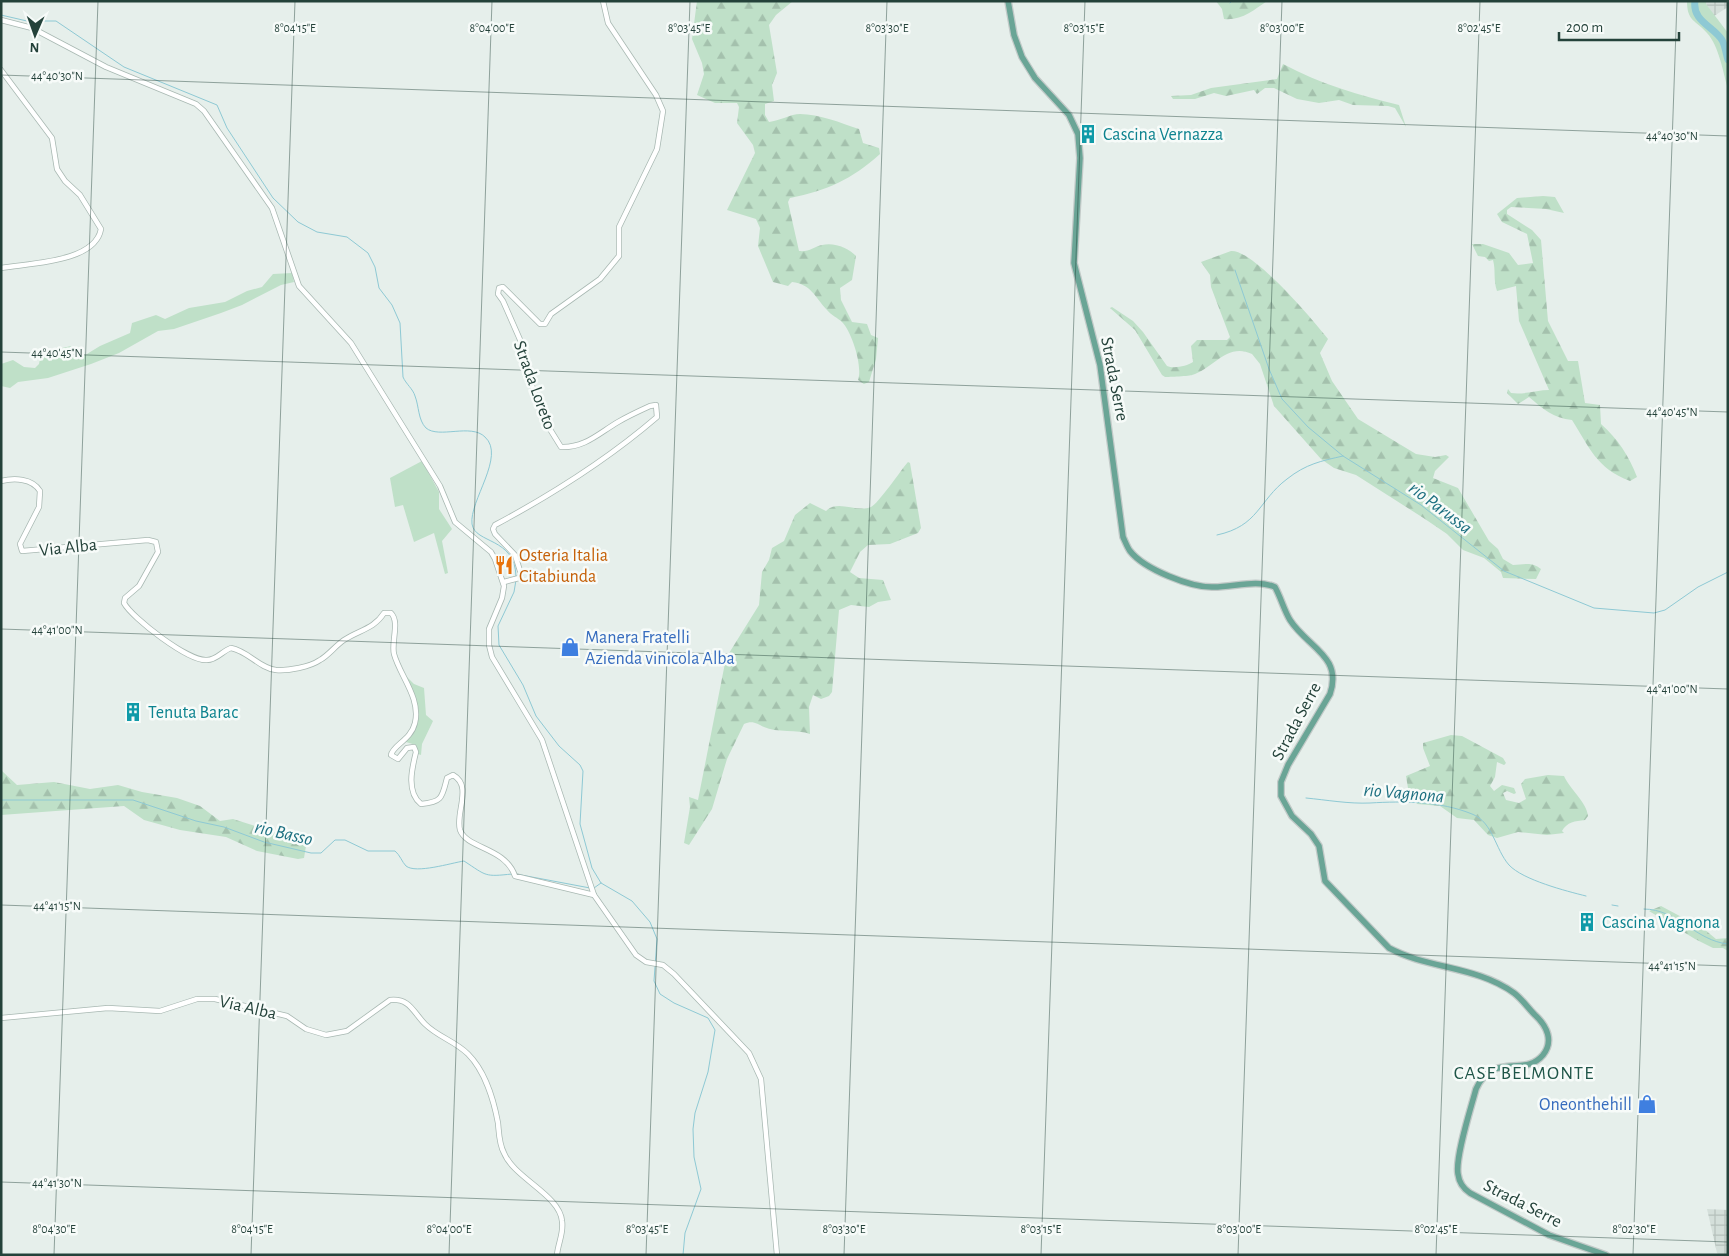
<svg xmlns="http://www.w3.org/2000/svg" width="1729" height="1256" font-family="'Alegreya Sans',sans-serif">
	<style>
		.industrial { fill: url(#industrial-grid) }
		.green { fill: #bfe0c8 }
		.forest { fill: url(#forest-firs) }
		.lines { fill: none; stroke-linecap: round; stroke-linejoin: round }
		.stream { stroke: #8ec9d4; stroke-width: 1 }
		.river { stroke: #8ec9d4; stroke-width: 7 }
		.minor-casing { stroke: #a8b8b2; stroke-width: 6 }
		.major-casing { stroke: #c2cac8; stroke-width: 8 }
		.minor { stroke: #fff; stroke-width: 4.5 }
		.major { stroke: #6aa596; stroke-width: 5.5 }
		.ticks { fill: none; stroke: #24423a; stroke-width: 1; stroke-opacity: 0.45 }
		.labels { text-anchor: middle; stroke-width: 5; stroke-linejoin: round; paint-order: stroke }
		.culture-label { font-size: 18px; fill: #0d838f; stroke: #f7fbf9; text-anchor: start }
		.street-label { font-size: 18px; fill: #24423a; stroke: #f7fbf9 }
		.food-label { font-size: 18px; fill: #c56008; stroke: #f7fbf9; text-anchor: start }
		.shop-label { font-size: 18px; fill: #366cbe; stroke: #f7fbf9; text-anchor: start }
		.water-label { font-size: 19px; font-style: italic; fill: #1c6f80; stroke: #f7fbf9 }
		.neighbourhood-label { font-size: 19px; letter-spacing: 1px; fill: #1f5548; stroke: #f7fbf9 }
		.ticks-label { font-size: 12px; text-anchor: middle; fill: #24423a; stroke: #f7fbf9; stroke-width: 5; stroke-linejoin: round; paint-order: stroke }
	</style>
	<defs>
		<pattern id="industrial-grid" width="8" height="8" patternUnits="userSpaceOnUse" patternTransform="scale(1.25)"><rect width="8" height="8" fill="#d4dfda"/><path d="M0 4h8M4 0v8" fill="none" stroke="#b6c1bc"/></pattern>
		<pattern id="forest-firs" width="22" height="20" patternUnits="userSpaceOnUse" patternTransform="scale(1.25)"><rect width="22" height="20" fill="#bfe0c8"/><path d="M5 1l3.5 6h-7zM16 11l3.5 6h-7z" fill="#a4c1ad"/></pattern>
	</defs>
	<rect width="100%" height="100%" fill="#e6efeb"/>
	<!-- industrial -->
	<g class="industrial">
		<path d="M1706,1H1728V7L1714,16L1706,4Z"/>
		<path d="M1707,1209L1728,1210V1255H1719L1717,1253Z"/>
	</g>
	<!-- green -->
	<g class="green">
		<path d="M1687,1H1706V4L1728,33V89C1723,72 1719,46 1707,33C1696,20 1687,22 1687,1Z"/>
		<path d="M292,273L294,282L281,285L242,305L221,313L174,329L158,331L119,353L91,364L48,378L18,382L10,388L1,386V364L13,360L24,367L35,368L39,364L41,353L71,346L82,357L100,346L130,333L132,323L156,315L165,319L189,308L225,302L247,291L262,287L273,274Z"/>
		<path d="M422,461L439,492V509L452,529L442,541L448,573L445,574L434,533L414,542L403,505L395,507L390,478Z"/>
		<path d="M405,675L414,684L424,688L426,715L433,721L422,744L421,755L418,754L416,745L406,742C427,717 418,702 405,675Z"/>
	</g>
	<!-- forest -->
	<g class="forest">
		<path d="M697,1H793L776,15L769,25L777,73L772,85L774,101L765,104V115L769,122C779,121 791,114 800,114C819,114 841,123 859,129L863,143L879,148L880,154C851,180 828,190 790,198L788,202L799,251C810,252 813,247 822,245C834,242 849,248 856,256L852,280L840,288L841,300L852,322L867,324L871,335L878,338L876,359L869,382L864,384L858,380C863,367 852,332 842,322C838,318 831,315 827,310C815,297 811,284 792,282L788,286L773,282L758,246L760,228L756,219L727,210L755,153L753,145L737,123L739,107L737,103H715L697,95L704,74L702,63L692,39Z"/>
		<path d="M1216,1H1267C1254,10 1241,21 1224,19L1222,9Z"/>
		<path d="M1283,64C1320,84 1359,95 1399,105L1406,127L1395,108L1388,106L1353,105L1339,100L1319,103L1297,99L1274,88H1265L1257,94L1254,90L1226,96L1214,93L1195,99H1173L1171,96L1191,95L1211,88L1277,79Z"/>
		<path d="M1543,196L1555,197L1564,213L1546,209L1511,207L1507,210V214L1532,230L1541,240L1548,321L1568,361H1578L1585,403L1600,405L1601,424C1618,439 1629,456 1637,477L1630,481C1596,468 1590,448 1572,420C1553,418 1543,409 1529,397L1518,404L1507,393L1508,389L1511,393C1524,395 1537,390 1549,390L1519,321L1516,286L1497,291C1493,279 1496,271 1493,260L1489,261L1485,257L1478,256L1472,244H1483L1509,253L1518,265L1533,263L1527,234L1502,222L1497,214L1517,198Z"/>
		<path d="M1231,251C1253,249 1313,320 1328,339L1320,353L1332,381L1358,419L1416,454L1435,457L1446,455L1449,457L1435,471L1433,478L1458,488L1489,541L1498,549L1503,559L1513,565C1524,565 1531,561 1541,569L1536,579L1503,578L1501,572L1484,558L1463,550L1447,534L1425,519L1356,475L1334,468L1321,459L1274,406L1260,364L1252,354C1227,342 1213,369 1192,375C1191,376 1168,377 1165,377L1162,375L1135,330L1110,308L1112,307L1133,321L1143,332L1167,366C1174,369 1187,366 1193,362L1191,346L1197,340H1227L1230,337L1211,287L1210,275L1201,262Z"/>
		<path d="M908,462L910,463L921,528L918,533L890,544L868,545L860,552L850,572L859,578L883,580L891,600L878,602L869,607L851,605L839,610L832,692L829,696L821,699L813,695L809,707L810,734C798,729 776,733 764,727C757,724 753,720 744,724L727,759L712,809L689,845L684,843L690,807L689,797L698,800L726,658L759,605L762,572L769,560L772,548L784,541L795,515L810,503L826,511C838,499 856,513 871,507C878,504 901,470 908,462Z"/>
		<path d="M1,699L2,771L17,785L54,782L90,789L118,785L142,792L177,798L200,806L220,821L233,819L300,840L306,846L304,858L298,859L257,851L226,837L180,830L144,820L124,806L1,815Z"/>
		<path d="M1451,735L1462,736L1503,758L1506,763L1504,765L1497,762L1495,777L1490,786L1494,791L1502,785L1514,788L1516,793L1514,794L1507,791L1503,793L1506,800L1519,803L1526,799L1521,784L1525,779L1548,775L1564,776C1570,789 1587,803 1588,816L1585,820C1575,821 1567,822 1562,831L1564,833L1547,835L1518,832L1497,838L1488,835L1474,820L1457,818L1440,806L1417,804L1408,788L1406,776L1430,766L1423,748V743Z"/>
		<path d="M1661,906L1704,929L1716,939L1728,938V951L1723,948H1713L1695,939L1649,911Z"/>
	</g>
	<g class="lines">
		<!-- stream -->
		<g class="stream">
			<path d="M1230,3L1232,1"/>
			<path d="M1,15L27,21H56L124,67L217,105L227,128L273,198L298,222L317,232L347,237L368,253L375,267L379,288L392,305L400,323L403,377C406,384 413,389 415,396C419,406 418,420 426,428C439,439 471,423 485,437C506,456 469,501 472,524C475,544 515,537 516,576"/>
			<path d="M1235,270L1269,369L1282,399L1308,427L1343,456L1421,505L1504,571L1594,608L1654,613L1665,610L1698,587L1728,572"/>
			<path d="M1217,535C1259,526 1258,501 1287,479C1306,464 1321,461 1343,456"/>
			<path d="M516,580L514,592L498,626L499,645L523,685L536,716L559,746L580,765L583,771L580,824L592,868L601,883L632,901L650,922L657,939L654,981L660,994L674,1003L708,1018L715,1030L708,1072L695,1113L693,1129L694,1157L701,1189L685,1233L683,1255"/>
			<path d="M1306,798C1327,800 1349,804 1370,803C1404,801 1440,801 1472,814C1493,822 1495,849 1509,865C1523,880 1566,891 1586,896"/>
			<path d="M1,800H133L196,821L224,827L264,842L311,853H321L335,840H345L368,851H395C400,855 402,862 406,866C416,874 451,863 464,861C487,876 484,877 512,874"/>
			<path d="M516,874L590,888"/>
			<path d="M594,888L601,883"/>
			<path d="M1612,905L1618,906"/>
			<path d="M1644,909C1677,909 1696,941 1728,944"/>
		</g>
		<!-- river -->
		<path class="river" d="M1695,1C1692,21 1713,26 1722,40C1725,45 1726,54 1728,60"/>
		<!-- minor casing -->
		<g class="minor-casing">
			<g id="minor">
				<path d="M1,20L32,28L106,67L196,104L204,111L272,208L299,286L351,343L440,486L455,522L491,552L495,559L504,586L502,598L489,629V645L492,657L542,740L594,895L636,955L646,962L663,965L674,974L749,1053L761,1079L777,1255"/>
				<path d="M1,70L52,138L57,169L65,181L80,195L101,229C95,263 28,263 1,268"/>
				<path d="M1,481C14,478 32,478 40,491L39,507L20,544L22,551L148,540L156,542L158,552L139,586L125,598L124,603C132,618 189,662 207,660C217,660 222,651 231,648C248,651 259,668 276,670C288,671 310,667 320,660C329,655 335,646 344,640C359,630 374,629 384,613H391C400,622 391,642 394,654C400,676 421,698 415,723C411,740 393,745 391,755L398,759L407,748L414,747L416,752C412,768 406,792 421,804C443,802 442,797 447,778L453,775C473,786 455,813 460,830C467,849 505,847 515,876L594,895"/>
				<path d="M504,582L519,578L521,574L515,555L495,534L493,529L495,525C553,494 607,460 657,417L656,405L650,406C639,411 628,416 618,422C599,433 585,448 561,447L543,418L525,365V351L503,301L498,294L499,288L503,287L540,324H545L551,314L600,279L619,256V227L657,149L663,111L656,95L608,23L603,1"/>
				<path d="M1,1018L108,1008L160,1011L197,999H215L287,1016L306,1029L326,1035L347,1031L390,1000C410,998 413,1012 425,1024C438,1037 455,1041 468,1054C485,1071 494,1101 498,1123C499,1133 499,1144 504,1153C514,1178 560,1195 562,1221C564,1233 558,1243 557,1255"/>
			</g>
		</g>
		<!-- major casing -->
		<g class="major-casing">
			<path id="major" d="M1008,1L1014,35L1022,57L1035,78L1069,115L1078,134L1080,158L1074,263L1100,365L1123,537C1125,541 1127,547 1130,551C1144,569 1191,588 1214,587C1234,587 1257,579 1275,587C1281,598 1284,610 1290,620C1307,647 1343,656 1330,694L1288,765L1281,782V796L1292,816L1311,834L1319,846L1325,881L1389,948C1428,969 1477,966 1514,993C1522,999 1528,1008 1535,1015C1547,1026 1554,1041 1543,1055C1524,1078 1493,1051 1476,1089C1471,1108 1455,1157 1458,1174C1459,1182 1464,1189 1470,1193L1549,1235L1606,1255"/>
		</g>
		<!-- minor -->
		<use href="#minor" class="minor"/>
		<!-- major -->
		<use href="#major" class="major"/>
	</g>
	<!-- ticks -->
	<path class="ticks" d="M1,75L1728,136M1,352L1728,412M1,629L1728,689M1,905L1728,966M1,1182L1728,1242M54,1255L98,1M251,1255L295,1M449,1255L492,1M646,1255L690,1M844,1255L887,1M1041,1255L1085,1M1238,1255L1282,1M1436,1255L1480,1M1633,1255L1677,1"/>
	<!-- icons -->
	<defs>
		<g id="building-bare" transform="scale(1.5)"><path d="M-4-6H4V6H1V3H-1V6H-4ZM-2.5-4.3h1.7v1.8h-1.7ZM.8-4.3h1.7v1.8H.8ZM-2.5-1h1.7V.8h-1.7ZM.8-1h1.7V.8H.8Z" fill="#0f9aa8" stroke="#f7fbf9" stroke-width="2.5" paint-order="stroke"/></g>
		<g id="restaurant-bare" transform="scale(1.5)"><path d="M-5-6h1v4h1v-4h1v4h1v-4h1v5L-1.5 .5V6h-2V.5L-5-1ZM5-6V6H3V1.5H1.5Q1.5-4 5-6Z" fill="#e8710a" stroke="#f7fbf9" stroke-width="2.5" paint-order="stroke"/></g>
		<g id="shop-bare" transform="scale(1.5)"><path d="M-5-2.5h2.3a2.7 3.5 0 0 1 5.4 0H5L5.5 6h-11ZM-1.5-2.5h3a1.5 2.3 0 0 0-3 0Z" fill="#3f7fe0" stroke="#f7fbf9" stroke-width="2.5" paint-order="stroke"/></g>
	</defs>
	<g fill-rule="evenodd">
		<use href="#building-bare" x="1088" y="134"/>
		<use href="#restaurant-bare" x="504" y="565"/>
		<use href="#shop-bare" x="570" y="647"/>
		<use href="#building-bare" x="133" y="712"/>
		<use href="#building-bare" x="1587" y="922"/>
		<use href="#shop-bare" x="1647" y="1104"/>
	</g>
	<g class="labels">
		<!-- culture labels -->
		<g class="culture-label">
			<text x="1103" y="140">Cascina Vernazza</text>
			<text x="148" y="718">Tenuta Barac</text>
			<text x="1602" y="928">Cascina Vagnona</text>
		</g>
		<!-- street labels -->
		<g class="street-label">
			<text transform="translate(1115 379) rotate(79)" y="6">Strada Serre</text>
			<text transform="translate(535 385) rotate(70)" y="6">Strada Loreto</text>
			<text transform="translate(68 547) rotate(-6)" y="6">Via Alba</text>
			<text transform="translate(1296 721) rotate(-62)" y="6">Strada Serre</text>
			<text transform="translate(248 1007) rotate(13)" y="6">Via Alba</text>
			<text transform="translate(1523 1203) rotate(27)" y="6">Strada Serre</text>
		</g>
		<!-- food labels -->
		<g class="food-label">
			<text x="519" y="561">Osteria Italia<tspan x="519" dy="21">Citabiunda</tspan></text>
		</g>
		<!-- shop labels -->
		<g class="shop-label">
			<text x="585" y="643">Manera Fratelli<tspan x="585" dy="21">Azienda vinicola Alba</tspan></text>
			<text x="1632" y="1110" text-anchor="end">Oneonthehill</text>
		</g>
		<!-- water labels -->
		<g class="water-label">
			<text transform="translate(1441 507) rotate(37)" y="7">rio Parussa</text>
			<text transform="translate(1404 792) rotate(5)" y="7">rio Vagnona</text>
			<text transform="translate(284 832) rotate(13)" y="7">rio Basso</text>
		</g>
		<!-- neighbourhood labels -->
		<g class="neighbourhood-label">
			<text x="1524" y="1079">CASE BELMONTE</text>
		</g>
	</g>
	<g class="ticks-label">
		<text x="295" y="32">8°04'15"E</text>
		<text x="492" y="32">8°04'00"E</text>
		<text x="689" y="32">8°03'45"E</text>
		<text x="887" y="32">8°03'30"E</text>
		<text x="1084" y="32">8°03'15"E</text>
		<text x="1282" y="32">8°03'00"E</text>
		<text x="1479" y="32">8°02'45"E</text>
		<text x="57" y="80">44°40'30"N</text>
		<text x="1672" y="140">44°40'30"N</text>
		<text x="57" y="357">44°40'45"N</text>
		<text x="1672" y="416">44°40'45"N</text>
		<text x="57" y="634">44°41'00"N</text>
		<text x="1672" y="693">44°41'00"N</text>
		<text x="57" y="910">44°41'15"N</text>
		<text x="1672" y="970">44°41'15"N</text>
		<text x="57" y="1187">44°41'30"N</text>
		<text x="54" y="1233">8°04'30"E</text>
		<text x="252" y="1233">8°04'15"E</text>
		<text x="449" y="1233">8°04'00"E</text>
		<text x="647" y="1233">8°03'45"E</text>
		<text x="844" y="1233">8°03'30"E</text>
		<text x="1041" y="1233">8°03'15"E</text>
		<text x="1239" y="1233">8°03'00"E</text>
		<text x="1436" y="1233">8°02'45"E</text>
		<text x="1634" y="1233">8°02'30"E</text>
	</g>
	<!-- border -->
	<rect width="1729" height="1256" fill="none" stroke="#24423a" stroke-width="5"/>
	<!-- north arrow -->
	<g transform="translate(35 35) rotate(182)" stroke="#f7fbf9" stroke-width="4" paint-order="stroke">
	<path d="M0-4L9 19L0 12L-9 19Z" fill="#24423a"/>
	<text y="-8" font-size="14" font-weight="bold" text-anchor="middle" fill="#24423a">N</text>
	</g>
	<!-- scale -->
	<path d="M1559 32v8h120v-8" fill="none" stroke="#24423a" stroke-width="2.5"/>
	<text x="1566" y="32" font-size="15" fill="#24423a" stroke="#f7fbf9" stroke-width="4" paint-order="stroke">200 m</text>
</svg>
